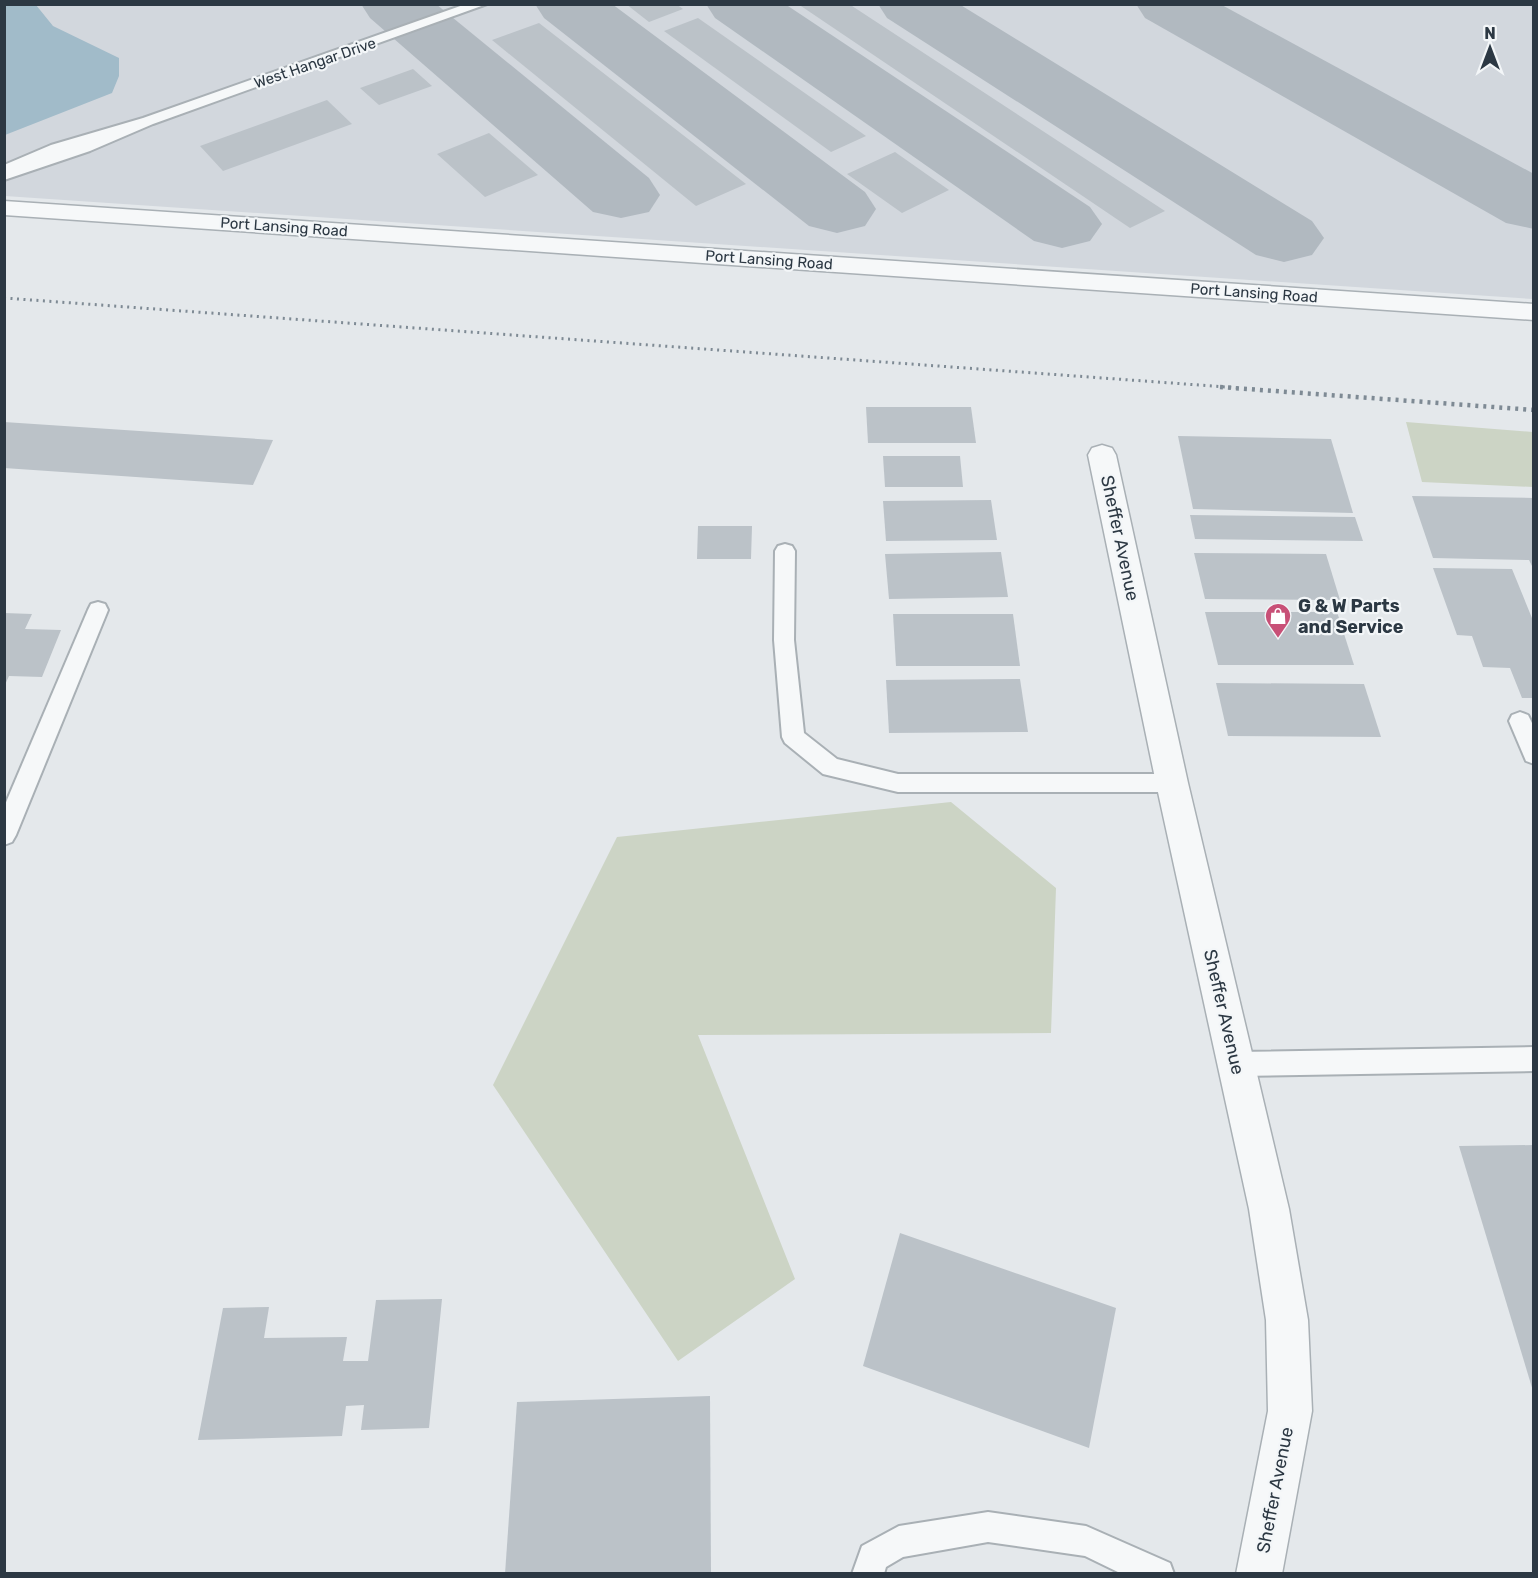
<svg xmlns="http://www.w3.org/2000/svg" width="1538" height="1578" font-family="Rubik,sans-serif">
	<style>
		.built { fill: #d2d7dd }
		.green { fill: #ccd4c5 }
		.water { fill: #a1bbc9 }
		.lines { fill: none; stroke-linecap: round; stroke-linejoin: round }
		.taxiway { fill: #b1b9c0; fill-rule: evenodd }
		.building { fill: #bbc2c8 }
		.lane-casing { stroke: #a9b0b5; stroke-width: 4 }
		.street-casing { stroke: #a9b0b5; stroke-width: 3 }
		.lane { fill: #f6f8f9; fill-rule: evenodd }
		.street { fill: #f6f8f9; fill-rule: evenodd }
		.rail-far1 { stroke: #7e8a94; stroke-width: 3; stroke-dasharray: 2 4.5; stroke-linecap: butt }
		.rail { stroke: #7e8a94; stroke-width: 4.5; stroke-dasharray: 3 5; stroke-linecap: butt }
		.labels { text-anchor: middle; stroke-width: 4.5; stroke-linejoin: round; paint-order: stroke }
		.far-street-label { font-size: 15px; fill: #2c3843; stroke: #f3f6f8 }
		.street-label { font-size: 18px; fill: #2c3843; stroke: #f3f6f8 }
		.poi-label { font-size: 18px; font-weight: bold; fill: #2c3843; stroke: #f3f6f8; text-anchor: start }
	</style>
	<rect width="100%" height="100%" fill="#e4e8eb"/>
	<!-- built -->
	<path class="built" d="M4,5H1533V299L5,196Z"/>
	<!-- green -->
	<g class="green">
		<path d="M1406,422L1533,432V487L1422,482Z"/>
		<path d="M951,802L1056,888L1051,1033L698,1035L795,1279L678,1361L493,1085L617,837Z"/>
	</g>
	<!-- water -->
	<path class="water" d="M4,5H36L53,26L119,58V76L112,93L5,135Z"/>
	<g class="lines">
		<!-- taxiway -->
		<g class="taxiway">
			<path d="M361,4H436L649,178L660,195L649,212L621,218L593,212L370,18Z"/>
			<path d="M535,4H612L865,192L876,209L865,226L837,233L809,226L544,18Z"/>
			<path d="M706,4H785L1090,207L1102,224L1090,241L1062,248L1034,241L715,18Z"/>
			<path d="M878,4H959L1312,221L1324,238L1312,255L1284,262L1256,255L887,18Z"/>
			<path d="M1136,4H1220L1534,174V229L1506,223L1145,18Z"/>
		</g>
	</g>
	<!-- building -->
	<g class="building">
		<path d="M626,4H676L683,9L649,22Z"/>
		<path d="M798,4H849L1165,211L1130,228Z"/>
		<path d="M698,18L866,136L831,152L664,31Z"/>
		<path d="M539,23L746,184L696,206L492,40Z"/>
		<path d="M413,69L432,86L379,105L360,88Z"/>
		<path d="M327,100L352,124L223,171L200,146Z"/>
		<path d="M489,133L538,175L485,197L437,154Z"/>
		<path d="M895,152L949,190L902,213L847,174Z"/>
		<path d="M866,407H971L976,443H868Z"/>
		<path d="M4,422L273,440L253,485L4,468Z"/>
		<path d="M1178,436L1331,439L1353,513L1193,509Z"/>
		<path d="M883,456H960L963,487H885Z"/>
		<path d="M1412,496L1534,498V570L1529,560L1433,558Z"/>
		<path d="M991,500L997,540L886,541L883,501Z"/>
		<path d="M1190,515L1355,517L1363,541L1195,539Z"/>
		<path d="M698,526H752L751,559H697Z"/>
		<path d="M1001,552L1008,597L889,599L885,554Z"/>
		<path d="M1194,553L1326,554L1340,600L1205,599Z"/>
		<path d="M1433,568L1512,569L1534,623V698H1522L1510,668L1483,667L1472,636L1457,635Z"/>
		<path d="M1205,612H1337L1354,665H1218Z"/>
		<path d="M4,613L32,614L25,629L61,630L42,677L9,676L4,687Z"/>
		<path d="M893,614H1013L1020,666H896Z"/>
		<path d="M1020,679L1028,732L889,733L886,680Z"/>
		<path d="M1216,683L1364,684L1381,737L1228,736Z"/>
		<path d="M1534,1145V1391H1533L1459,1146Z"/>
		<path d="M900,1233L1116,1308L1089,1448L863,1366Z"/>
		<path d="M442,1299L429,1428L361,1430L364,1405L346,1406L342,1436L198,1440L223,1308L269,1307L264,1338L347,1337L343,1361H368L376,1300Z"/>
		<path d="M710,1396L711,1572L505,1574L517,1402Z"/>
	</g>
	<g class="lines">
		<!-- lane casing -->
		<g class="lane-casing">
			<g id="lane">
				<path d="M466,4H487L153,124L90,151L4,180V165L51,145L143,118Z"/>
				<path d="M785,544L792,546L795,551L794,640L804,733L837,759L898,774H1172L1180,776L1183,783L1180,790L1172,792H898L823,774L785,743L782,737L774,640L775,551L778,546Z"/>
				<path d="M98,602L105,604L108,610L16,835L12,842L4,845V807L88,610L91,604Z"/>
				<path d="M1520,712L1528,715L1534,727V764L1526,761L1509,721L1512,715Z"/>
				<path d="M1534,1047V1071L1236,1076L1227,1073L1223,1064L1227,1055L1236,1052Z"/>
				<path d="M988,1512L1086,1526L1170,1563L1174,1574H1122L1085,1556L988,1542L903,1557L886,1567L884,1574H852L862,1546L899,1526Z"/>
			</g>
		</g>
		<!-- street casing -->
		<g class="street-casing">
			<g id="street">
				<path d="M4,201L1534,304V320L4,215Z"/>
				<path d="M1102,445L1112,448L1116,455L1188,783L1289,1209L1308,1320L1312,1411L1282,1574H1236L1268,1411L1266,1320L1249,1209L1156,783L1088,455L1092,448Z"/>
			</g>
		</g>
		<!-- lane -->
		<use href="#lane" class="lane"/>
		<!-- street -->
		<use href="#street" class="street"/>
		<!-- rail-far1 -->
		<path class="rail-far1" d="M4,298L1240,388"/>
		<!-- rail -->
		<path class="rail" d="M1220,387L1534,410"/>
	</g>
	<!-- icons -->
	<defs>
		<g id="shop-pin" transform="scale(1.35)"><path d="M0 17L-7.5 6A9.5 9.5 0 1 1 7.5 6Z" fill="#c85077" stroke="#f3f6f8"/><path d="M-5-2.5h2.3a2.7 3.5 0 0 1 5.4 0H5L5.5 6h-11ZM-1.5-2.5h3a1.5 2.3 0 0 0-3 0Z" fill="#fff"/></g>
	</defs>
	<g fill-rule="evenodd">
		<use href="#shop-pin" x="1278" y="616"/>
	</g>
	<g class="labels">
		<!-- far-street labels -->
		<g class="far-street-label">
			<text transform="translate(315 63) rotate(-19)" y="5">West Hangar Drive</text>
			<text transform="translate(284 227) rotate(4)" y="5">Port Lansing Road</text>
			<text transform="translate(769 260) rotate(4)" y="5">Port Lansing Road</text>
			<text transform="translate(1254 293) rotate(4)" y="5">Port Lansing Road</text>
		</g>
		<!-- street labels -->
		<g class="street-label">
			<text transform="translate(1120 538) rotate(78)" y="6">Sheffer Avenue</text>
			<text transform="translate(1224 1012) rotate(77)" y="6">Sheffer Avenue</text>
			<text transform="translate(1275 1490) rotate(-79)" y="6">Sheffer Avenue</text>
		</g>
		<!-- poi labels -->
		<g class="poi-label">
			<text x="1298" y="612">G &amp; W Parts<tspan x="1298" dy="21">and Service</tspan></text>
		</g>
	</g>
	<!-- border -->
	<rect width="1538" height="1578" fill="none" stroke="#2c3843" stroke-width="12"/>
	<!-- north arrow -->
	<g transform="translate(1490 48)" stroke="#f3f6f8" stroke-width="4.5" paint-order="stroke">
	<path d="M0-4.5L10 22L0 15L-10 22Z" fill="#2c3843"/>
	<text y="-9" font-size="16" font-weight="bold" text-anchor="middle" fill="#2c3843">N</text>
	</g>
</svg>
